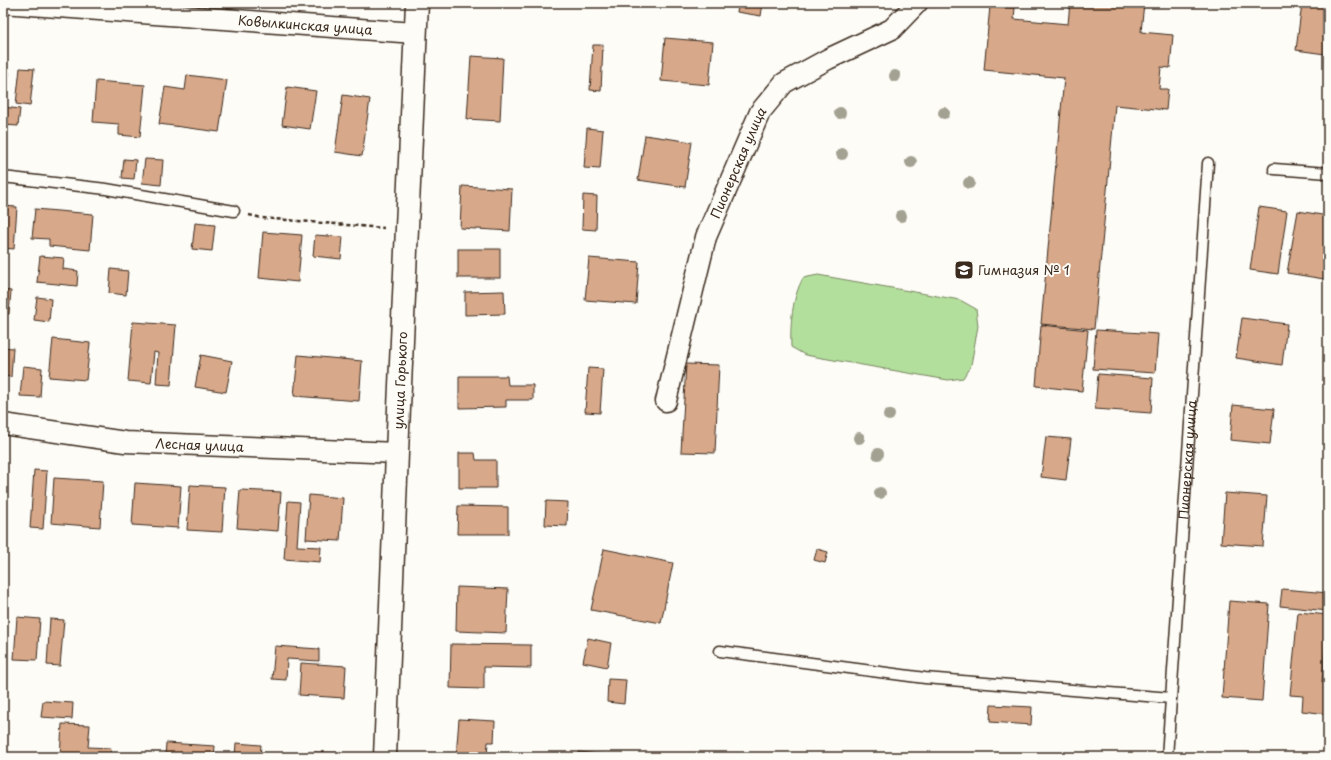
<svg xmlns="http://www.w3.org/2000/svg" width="1331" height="760" font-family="'Playpen Sans',sans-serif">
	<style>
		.green { fill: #b3df9d; stroke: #77845e }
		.building { fill: #d7a889; stroke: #3b2a1e }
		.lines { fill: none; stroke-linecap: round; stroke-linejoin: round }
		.lane-casing { stroke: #3b2a1e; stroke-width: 13 }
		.street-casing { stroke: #3b2a1e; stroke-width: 23 }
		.secondary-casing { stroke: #3b2a1e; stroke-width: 25 }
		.path { stroke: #3b2a1e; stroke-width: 2.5; stroke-dasharray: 4 3; stroke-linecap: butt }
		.lane { stroke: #fdfcf7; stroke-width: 10 }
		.street { stroke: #fdfcf7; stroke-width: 20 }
		.secondary { stroke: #fdfcf7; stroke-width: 22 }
		.tree { fill: #a3a191 }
		.labels { text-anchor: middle; stroke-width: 4; stroke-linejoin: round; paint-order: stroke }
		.street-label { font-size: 13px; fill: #3b2a1e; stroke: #fdfcf7 }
		.poi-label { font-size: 13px; fill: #3b2a1e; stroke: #fdfcf7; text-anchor: start }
	</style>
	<rect width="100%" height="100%" fill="#fdfcf7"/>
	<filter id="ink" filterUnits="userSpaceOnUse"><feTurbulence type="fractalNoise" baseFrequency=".025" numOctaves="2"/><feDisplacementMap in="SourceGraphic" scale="8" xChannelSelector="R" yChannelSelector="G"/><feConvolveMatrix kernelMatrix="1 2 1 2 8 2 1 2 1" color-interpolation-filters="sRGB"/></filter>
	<g filter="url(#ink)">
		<!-- green -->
		<path class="green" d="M818,275L960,300L976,309L978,326L971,365L963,378L948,380L805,355L791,347C790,324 792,298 803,278Z"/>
		<!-- building -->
		<g class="building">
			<path d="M739,3H763L761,16L737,12Z"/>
			<path d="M1070,3H1144L1141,32L1173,35L1170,68L1161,67L1159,89H1168L1166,110L1115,105L1094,329L1041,324L1064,78L984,70L990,6L1015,8L1014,19L1068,24Z"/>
			<path d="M1302,3H1328V30L1325,54L1296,50Z"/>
			<path d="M665,38L713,42L709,85L661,81Z"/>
			<path d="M593,45H603L601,91L590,90Z"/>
			<path d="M471,56L503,58L500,121L467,119Z"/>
			<path d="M20,68L34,69L30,106L16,104Z"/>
			<path d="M3,72H9L6,107H3Z"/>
			<path d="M187,75L227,80L219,132L159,124L165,87L185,90Z"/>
			<path d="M96,81L145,85L140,137L119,135V124L93,122Z"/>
			<path d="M287,87L316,91L310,129L282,125Z"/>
			<path d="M343,95L370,99L362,156L335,152Z"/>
			<path d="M3,107L20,109L18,126L3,125Z"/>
			<path d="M587,128L603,130L600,169L584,168Z"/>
			<path d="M645,135L692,142L685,187L638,180Z"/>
			<path d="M124,159L136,160L134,179L122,178Z"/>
			<path d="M145,159L163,160L161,185L142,183Z"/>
			<path d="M462,186L512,189L510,231L460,228Z"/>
			<path d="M583,195L597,196L596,230L582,229Z"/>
			<path d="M3,206L17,207L14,249L3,248Z"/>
			<path d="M1259,207L1287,211L1278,274L1250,270Z"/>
			<path d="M35,209L93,214L90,250L49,246V239L32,238Z"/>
			<path d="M1298,211L1328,216V265H1326L1324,279L1287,273Z"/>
			<path d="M195,223L215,225L212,251L192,249Z"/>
			<path d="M263,232L302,235L298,282L259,278Z"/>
			<path d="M315,235L343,237L341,259L313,256Z"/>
			<rect x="458" y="249" width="42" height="29"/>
			<path d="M40,256L64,258L63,269L78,271L77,286L37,282Z"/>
			<path d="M589,258L639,262L636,304L585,300Z"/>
			<path d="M111,269L128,271L126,295L109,293Z"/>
			<path d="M3,290L11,291L9,314H3Z"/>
			<path d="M504,291L505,314L465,315V292Z"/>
			<path d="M37,297L51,299L49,322L34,320Z"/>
			<path d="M1242,318L1287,324L1282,365L1236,358Z"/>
			<path d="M133,322L176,325L171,385L156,384L158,353L154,352L151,383L128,381Z"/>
			<path d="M1041,325L1088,330L1082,391L1036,386Z"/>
			<path d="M1096,330L1158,334L1155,373L1093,369Z"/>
			<path d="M53,339L90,343L86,380L49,377Z"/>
			<path d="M3,347L13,348L11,377L3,376Z"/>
			<path d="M201,355L232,361L226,392L195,387Z"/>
			<path d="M298,355L362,361L359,401L294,396Z"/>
			<path d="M686,364L719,365L715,453L681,452Z"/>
			<path d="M23,366L42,368L40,397L20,396Z"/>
			<path d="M588,368L603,369L600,413L585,412Z"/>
			<path d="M1098,374L1153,378L1151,413L1095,409Z"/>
			<path d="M459,376H507L508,385H533V400H506V407L459,408Z"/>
			<path d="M1233,405L1274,409L1270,444L1230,440Z"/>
			<path d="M1046,437L1071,439L1066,480L1041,477Z"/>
			<path d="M459,453H475L476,460H496V488H459Z"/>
			<path d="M34,470L47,471L43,529L30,528Z"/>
			<path d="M54,478L103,481L100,527L51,523Z"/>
			<path d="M135,483L181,486L178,528L132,525Z"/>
			<path d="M190,485L225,487L222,532L187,530Z"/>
			<path d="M240,490L281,492L278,531L237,528Z"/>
			<path d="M1225,493L1267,496L1263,546L1221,543Z"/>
			<path d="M309,495L343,498L340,541L306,539Z"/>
			<path d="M288,501L300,502L297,546L321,547L320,562L284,559Z"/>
			<path d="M546,501L568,502L567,526L545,525Z"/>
			<path d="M458,506L508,507V534H457Z"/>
			<path d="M604,549L673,563L661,623L591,610Z"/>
			<path d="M817,549L828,552L825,563L814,560Z"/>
			<path d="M457,587L508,589L506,633L456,631Z"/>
			<path d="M1282,589L1328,593V611L1280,606Z"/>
			<path d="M1229,601L1269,604L1262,701L1222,698Z"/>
			<path d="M1298,612L1328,615L1322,682L1328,683V714L1302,711L1303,696L1290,695Z"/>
			<path d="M17,617L40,619L37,660L14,659Z"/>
			<path d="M50,619L64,620L60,666L47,665Z"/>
			<path d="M588,638L611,643L607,667L583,662Z"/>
			<path d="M451,644L531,645V668L484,667V689L450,688Z"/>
			<path d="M275,646L319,649V661L287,659L286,680L272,679Z"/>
			<path d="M301,663L346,666L344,698L299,695Z"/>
			<path d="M608,679L626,680L624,704L607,702Z"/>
			<path d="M43,701L73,703L72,719L41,717Z"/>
			<path d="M991,705L1032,707L1031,725L990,722Z"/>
			<path d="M459,719L495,721L494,742H488L487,757H456Z"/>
			<path d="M62,724L90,725L88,747L111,748L110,757H60Z"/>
			<path d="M166,743L215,746L214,757H165Z"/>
			<path d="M236,743L261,745L260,757H235Z"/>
			<path d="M309,752L338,753V757H309Z"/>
			<path d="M579,752L620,756V757H579Z"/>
		</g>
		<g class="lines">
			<!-- lane casing -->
			<g class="lane-casing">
				<g id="lane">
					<path d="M1274,169L1328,173"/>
					<path d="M3,177L106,189L234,211"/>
					<path d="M720,651L925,678L1171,698"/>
					<path id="s1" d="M1167,757L1208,163"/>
				</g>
			</g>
			<!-- street casing -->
			<g class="street-casing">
				<g id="street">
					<path id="s2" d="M3,3L415,33"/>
					<path id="s3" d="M666,401L706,237L760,112L784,83L828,59L892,29L917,3"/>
					<path id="s4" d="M3,424L125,442L397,453"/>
				</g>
			</g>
			<!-- secondary casing -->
			<g class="secondary-casing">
				<g id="secondary">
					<path id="s5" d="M385,757L397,453L417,3"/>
				</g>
			</g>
			<!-- path -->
			<path class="path" d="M249,215L262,218L384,228"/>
			<!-- lane -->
			<use href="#lane" class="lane"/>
			<!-- street -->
			<use href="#street" class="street"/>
			<!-- secondary -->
			<use href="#secondary" class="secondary"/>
		</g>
		<!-- trees -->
		<g class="tree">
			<circle cx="895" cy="76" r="6"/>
			<circle cx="840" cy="113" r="6"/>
			<circle cx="944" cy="113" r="6"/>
			<circle cx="842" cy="154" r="6"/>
			<circle cx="911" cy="162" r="6"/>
			<circle cx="969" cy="183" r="6"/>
			<circle cx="901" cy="216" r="6"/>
			<circle cx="889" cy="415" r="6"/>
			<circle cx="859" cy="438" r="6"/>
			<circle cx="878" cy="454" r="6"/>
			<circle cx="880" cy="493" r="6"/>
		</g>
	</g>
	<!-- icons -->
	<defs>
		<g id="school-square" transform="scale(1)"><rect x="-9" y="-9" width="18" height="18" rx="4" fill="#3b2a1e" stroke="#fdfcf7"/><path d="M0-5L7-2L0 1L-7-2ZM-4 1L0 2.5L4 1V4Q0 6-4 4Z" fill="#fff"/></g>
	</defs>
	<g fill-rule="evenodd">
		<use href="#school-square" x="964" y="270"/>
	</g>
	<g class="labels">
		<!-- street labels -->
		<g class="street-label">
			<text dy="5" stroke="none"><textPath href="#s2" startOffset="303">Ковылкинская улица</textPath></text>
			<text dy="5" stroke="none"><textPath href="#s3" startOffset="250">Пионерская улица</textPath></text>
			<text dy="5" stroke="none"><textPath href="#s5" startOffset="377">улица Горького</textPath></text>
			<text dy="5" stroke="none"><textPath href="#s4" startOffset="198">Лесная улица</textPath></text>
			<text dy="5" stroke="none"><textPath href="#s1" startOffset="298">Пионерская улица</textPath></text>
		</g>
		<!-- poi labels -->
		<g class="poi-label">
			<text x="978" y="275">Гимназия № 1</text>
		</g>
	</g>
	<!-- margin -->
	<rect width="1331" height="760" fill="none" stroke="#fdfcf7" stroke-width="16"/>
	<rect x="8" y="8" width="1315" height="744" fill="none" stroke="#3b2a1e" stroke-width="1.5" filter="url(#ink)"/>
</svg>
